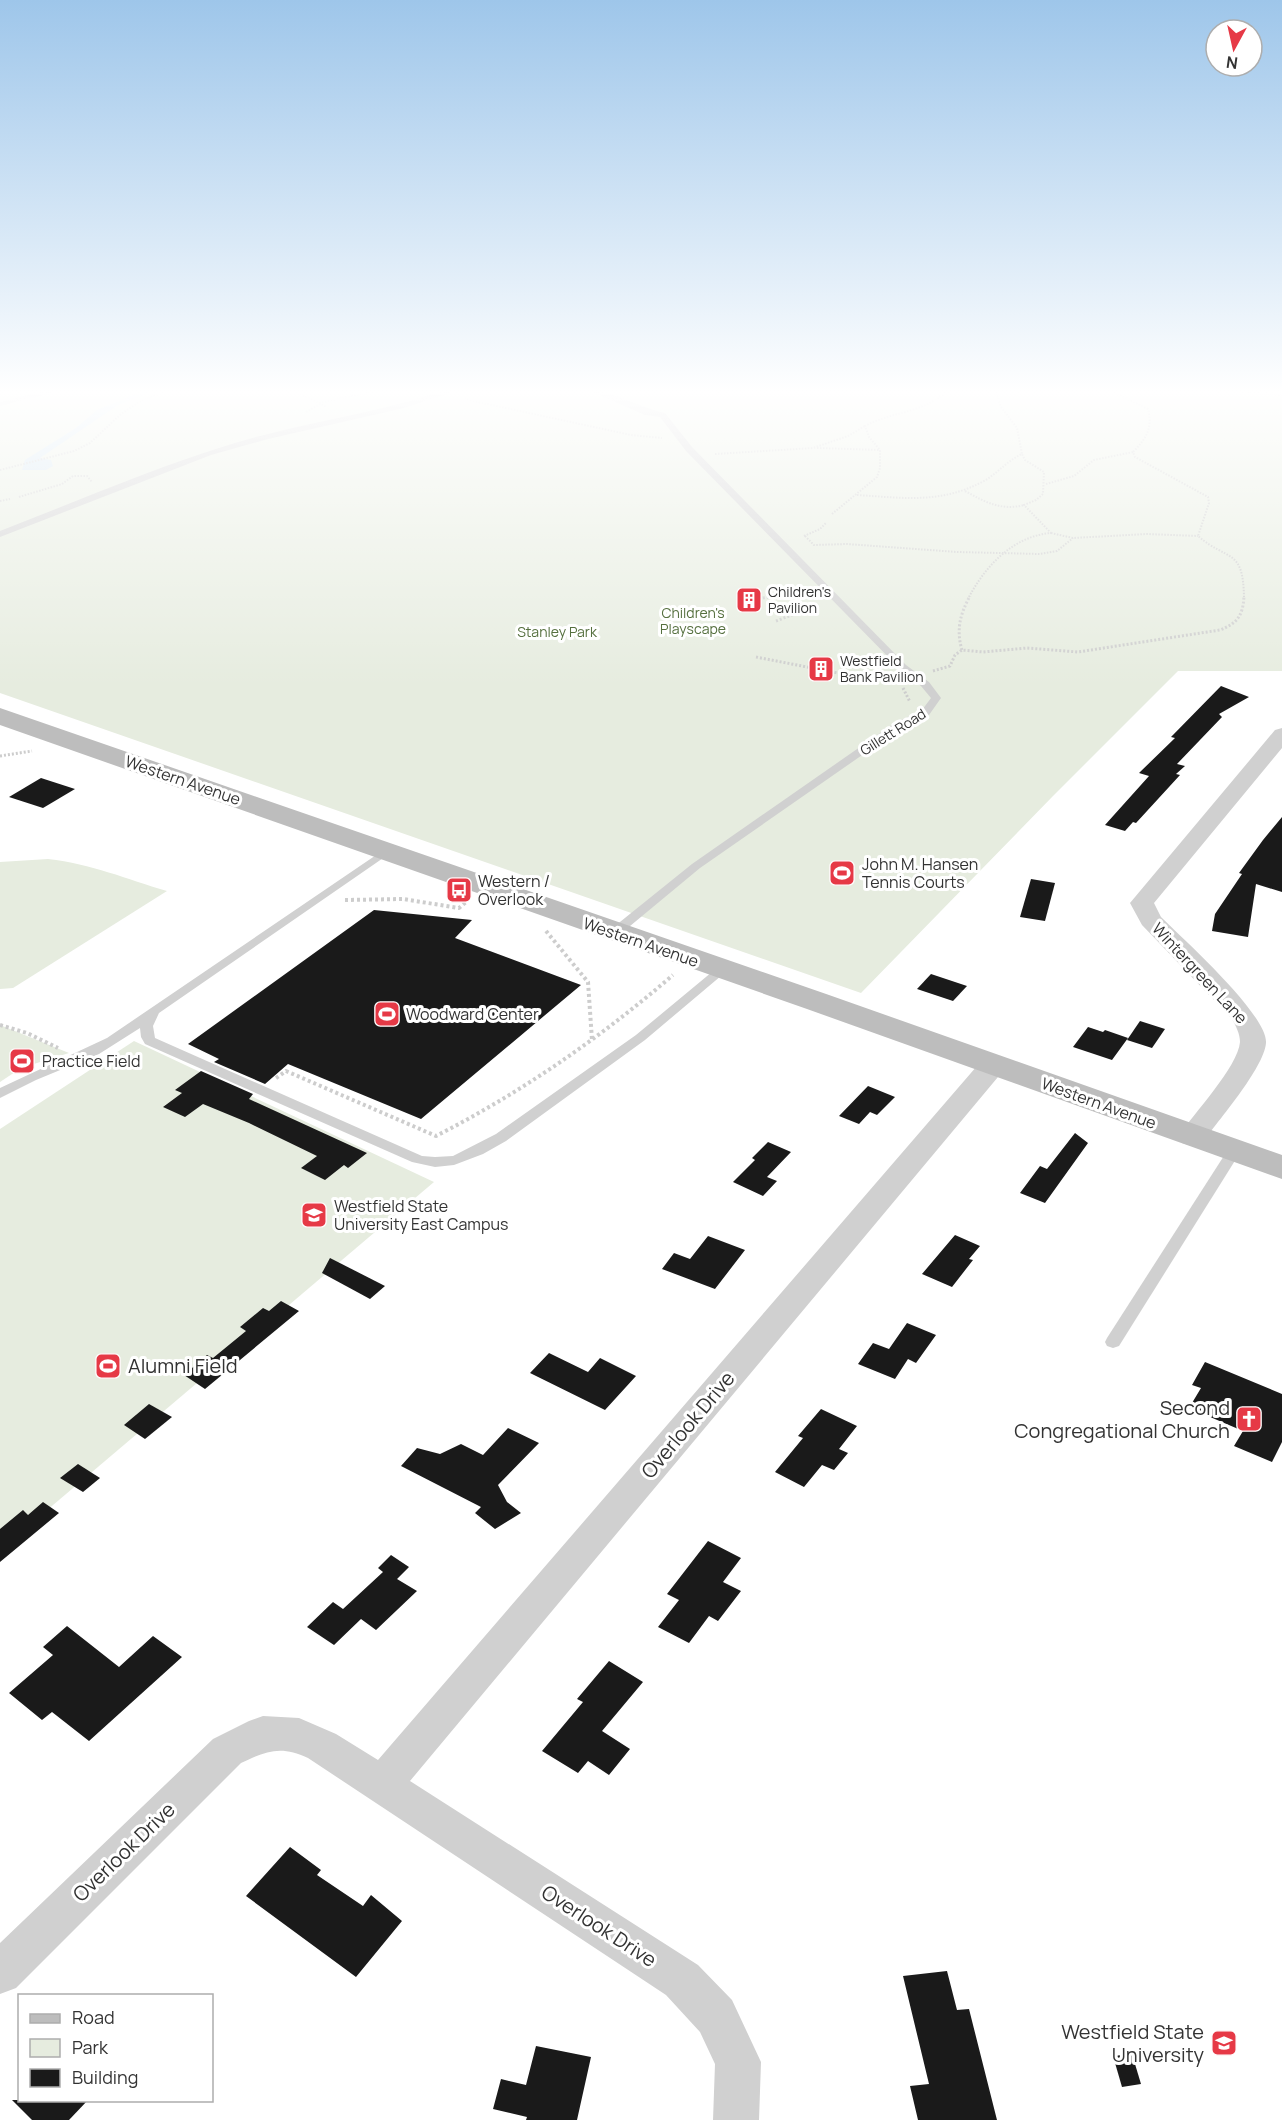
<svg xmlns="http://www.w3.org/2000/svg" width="1282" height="2120" font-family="Manrope,sans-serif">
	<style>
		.green { fill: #e6ecdf }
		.water { fill: #cfe2ee }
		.building { fill: #1a1a1a }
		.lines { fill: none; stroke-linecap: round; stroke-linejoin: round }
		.path-far2 { stroke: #cdcdcd; stroke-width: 2; stroke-dasharray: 1.5 1.5; stroke-linecap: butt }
		.path-far1 { stroke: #cdcdcd; stroke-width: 3; stroke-dasharray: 2 2; stroke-linecap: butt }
		.path { stroke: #cdcdcd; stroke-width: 4; stroke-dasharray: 3 3; stroke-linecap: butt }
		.service { fill: #d0d0d0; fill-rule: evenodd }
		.minor { fill: #d0d0d0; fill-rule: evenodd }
		.secondary { fill: #bdbdbd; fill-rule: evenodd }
		.labels { text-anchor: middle; stroke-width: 6; stroke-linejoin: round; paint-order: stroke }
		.far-poi-label { font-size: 14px; fill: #333; stroke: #fff; text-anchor: start }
		.far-park-label { font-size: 14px; fill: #56703f; stroke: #fff }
		.far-street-label { font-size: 14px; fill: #333; stroke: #fff }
		.street-label { font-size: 16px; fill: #333; stroke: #fff }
		.poi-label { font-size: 16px; fill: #333; stroke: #fff; text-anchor: start }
		.near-poi-label { font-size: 20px; fill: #333; stroke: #fff; text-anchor: end }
		.near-street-label { font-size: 20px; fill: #333; stroke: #fff }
	</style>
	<rect width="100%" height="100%" fill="#fff"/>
	<!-- green -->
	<g class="green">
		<path d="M0,390H1282V671H1178L1053,796L861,993L0,693Z"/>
		<path d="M48,859C92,864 126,879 167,891L13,988L0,989V862Z"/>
		<path d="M0,1025L69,1053L21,1068L0,1082Z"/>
		<path d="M134,1041L434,1182L0,1550V1129Z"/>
	</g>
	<!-- water -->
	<path class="water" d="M146,390H156L118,405L40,458L51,460L53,466L46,470H22L25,460L76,428L97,410Z"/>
	<!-- building -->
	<g class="building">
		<path d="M1221,686L1249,697L1219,714L1222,717L1177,764L1185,766L1176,774L1180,775L1136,823L1133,822L1125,831L1105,825L1149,776L1139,773L1175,738L1171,737Z"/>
		<path d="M41,778L75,789L43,808L9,797Z"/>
		<path d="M1282,817V892L1256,884L1248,937L1212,931L1215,914L1242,874L1239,873L1263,840Z"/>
		<path d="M1031,879L1055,883L1045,921L1020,917Z"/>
		<path d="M374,910L472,920L455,938L581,985L421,1119L288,1064L265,1084L214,1062L219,1059L188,1044Z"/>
		<path d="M931,974L967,986L953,1001L917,989Z"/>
		<path d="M1140,1021L1165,1029L1152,1048L1127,1040Z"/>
		<path d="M1088,1027L1103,1032L1105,1030L1128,1038L1112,1060L1073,1047Z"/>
		<path d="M201,1071L253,1094L249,1099L367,1153L348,1168L344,1165L325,1180L301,1168L317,1156L249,1123L203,1104L185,1117L163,1107L182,1093L175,1090Z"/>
		<path d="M868,1086L895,1097L877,1115L870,1112L859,1124L839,1116Z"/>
		<path d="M1075,1133L1088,1143L1045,1203L1020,1193L1040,1166L1047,1169Z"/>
		<path d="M768,1142L791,1152L767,1177L777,1181L763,1196L733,1182L755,1160L752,1158Z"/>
		<path d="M955,1235L980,1246L969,1259L973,1260L952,1287L922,1274Z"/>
		<path d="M708,1236L745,1250L715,1289L662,1269L674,1253L690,1259Z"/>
		<path d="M330,1258L385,1286L370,1299L322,1273Z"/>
		<path d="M281,1301L299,1311L205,1389L184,1375L207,1355L213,1358L246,1331L240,1327L263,1308L269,1311Z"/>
		<path d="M907,1323L936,1335L916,1363L908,1359L895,1379L858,1364L873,1343L889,1349Z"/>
		<path d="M549,1353L588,1372L600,1358L636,1376L605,1410L530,1373Z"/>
		<path d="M1205,1362L1282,1394V1442L1272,1462L1234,1446L1243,1431L1189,1408L1201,1388L1192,1385Z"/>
		<path d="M149,1404L172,1417L145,1439L124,1425Z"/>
		<path d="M821,1409L857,1426L839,1449L848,1453L834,1470L822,1465L804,1487L775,1472L803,1438L798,1436Z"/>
		<path d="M508,1428L539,1443L498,1485L507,1502L521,1513L495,1529L475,1513L481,1507L401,1466L417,1448L440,1454L461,1444L483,1455Z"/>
		<path d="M78,1464L100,1478L83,1492L60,1478Z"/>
		<path d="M43,1502L59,1513L0,1562V1529L23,1510L28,1515Z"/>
		<path d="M708,1541L741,1558L723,1582L741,1591L718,1621L709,1616L689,1643L658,1627L679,1600L667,1594Z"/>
		<path d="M391,1555L409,1567L397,1579L417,1591L376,1630L361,1619L334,1645L307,1627L333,1602L343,1609L383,1572L378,1568Z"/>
		<path d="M67,1626L119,1667L153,1636L182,1657L89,1741L52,1712L42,1720L9,1693L53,1655L43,1647Z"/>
		<path d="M609,1661L643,1682L602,1731L630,1749L609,1775L588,1761L578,1773L542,1751L583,1702L577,1699Z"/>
		<path d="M290,1847L321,1870L317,1875L363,1906L371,1895L402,1921L356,1977L246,1896Z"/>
		<path d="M947,1971L957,2010L969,2009L997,2120H918L910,2086L929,2084L903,1976Z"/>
		<path d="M536,2046L591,2057L577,2120H526L527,2117L493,2109L501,2079L526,2085Z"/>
		<path d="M1132,2054L1141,2084L1122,2087L1113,2056Z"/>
		<path d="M12,2100H88L69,2120H32Z"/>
	</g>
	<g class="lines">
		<!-- path-far2 -->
		<g class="path-far2">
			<path d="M292,390L327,407"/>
			<path d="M1109,390L1148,409C1153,428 1146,439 1133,452L1135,457L1208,497L1209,503L1198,536C1228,562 1243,547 1244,597"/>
			<path d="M1221,390L1282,395"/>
			<path d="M275,391L279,390"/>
			<path d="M464,399L631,435L662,438"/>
			<path d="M319,403L380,390"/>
			<path d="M306,412L320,404"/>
			<path d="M817,448L880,450"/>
			<path d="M715,454L813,448L848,436L865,426"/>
			<path d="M0,470L74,451L90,443L121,414L142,400L168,390"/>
			<path d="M1046,484L1074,476L1094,460L1133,452"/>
			<path d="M965,491C985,502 1001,511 1024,505"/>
			<path d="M857,495C904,498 941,504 984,481C998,473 1008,460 1022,454L1017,428L1001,407L995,390"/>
			<path d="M19,497L62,484L73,476H87L92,482"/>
			<path d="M0,501L10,499"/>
			<path d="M832,514L877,477L880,468V450L869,437L865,426C893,411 925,413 948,390"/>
			<path d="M1051,533L1073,538L1147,534L1198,536"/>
			<path d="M804,536L820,529L826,523"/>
			<path d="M805,536L814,545L847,544L957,552L1040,554L1057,551L1073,538"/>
			<path d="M768,597L802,593"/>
			<path d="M969,597C986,565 1014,536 1051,533L1024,505L1036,500L1043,494L1044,472L1025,460L1022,454"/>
		</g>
		<!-- path-far1 -->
		<g class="path-far1">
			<path d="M739,601L779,596"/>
			<path d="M776,621L813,607"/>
			<path d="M962,650C956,630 960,614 970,596"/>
			<path d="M756,657L853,676L882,677"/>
			<path d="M933,671L950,666L955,655L962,650L983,652L1027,648L1078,652L1220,630C1238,623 1243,615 1244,596"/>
			<path d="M903,688L910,702"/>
			<path d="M0,756L32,751"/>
		</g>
		<!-- path -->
		<g class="path">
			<path d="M345,900L403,899L459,908L466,902"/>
			<path d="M546,931L588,982L592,1040"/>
			<path d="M0,1025L27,1033L58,1048"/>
			<path d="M276,1078L286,1071L436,1136C522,1092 600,1038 673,975"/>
		</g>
		<!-- service -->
		<g class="service">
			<path d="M49,390H63L0,406V402Z"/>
			<path d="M447,390H459L404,408L268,439L211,455L0,537V531C78,501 155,467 235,443C305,422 378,413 447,390Z"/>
			<path d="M588,390C611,390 640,408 665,413L692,447L906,665L929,682L941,698L929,715L901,728L700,868L618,936L614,937L608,933L610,930L692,864L893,724L922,710L931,698L921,686L900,669L686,451L660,417L645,415Z"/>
			<path d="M385,849L389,850L391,852L389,854L159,1013L153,1026L155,1038L422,1156L435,1157L453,1156L496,1134L636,1035L718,967H726L728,970L645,1040L506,1141L483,1154L454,1165L435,1167L412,1162L145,1044L141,1037L140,1028L99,1054L36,1080L0,1098V1088L107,1038Z"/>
			<path d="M1234,1146L1241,1151L1119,1346L1113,1348L1107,1346L1105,1342L1107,1338L1229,1148Z"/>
		</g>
		<!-- minor -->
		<g class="minor">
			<path d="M1282,728V748L1154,903L1161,917C1183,939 1268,1015 1266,1043C1264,1068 1218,1121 1202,1143L1192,1146L1182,1143L1178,1137C1193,1114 1238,1067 1240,1042C1240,1034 1236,1026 1232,1019L1142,925L1130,903L1275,730Z"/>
			<path d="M993,1057L1003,1059L1007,1065L1003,1071L410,1781L698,1965L732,2000L761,2062L759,2120H713L715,2064L700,2032L666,1995L308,1758C281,1745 266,1751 241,1763L16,1988L0,1994V1943L213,1739L249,1721L263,1716L299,1718L336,1734L378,1760L983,1059Z"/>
		</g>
		<!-- secondary -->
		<path class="secondary" d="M0,708L829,995L1282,1155V1179L807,1009L0,725Z"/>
	</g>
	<!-- sky -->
	<linearGradient id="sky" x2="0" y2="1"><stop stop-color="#9ec6ea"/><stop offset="0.57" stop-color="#fff"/><stop offset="1" stop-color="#fff" stop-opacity="0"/></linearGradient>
	<rect width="1282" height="687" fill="url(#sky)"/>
	<!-- icons -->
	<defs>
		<g id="building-square" transform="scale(1.35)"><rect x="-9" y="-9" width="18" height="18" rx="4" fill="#e63946" stroke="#fff"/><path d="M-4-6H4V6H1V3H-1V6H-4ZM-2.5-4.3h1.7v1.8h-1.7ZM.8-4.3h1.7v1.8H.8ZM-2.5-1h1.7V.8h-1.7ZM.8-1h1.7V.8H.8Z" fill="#fff"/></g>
		<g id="stadium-square" transform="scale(1.35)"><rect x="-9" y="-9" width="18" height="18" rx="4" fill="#e63946" stroke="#fff"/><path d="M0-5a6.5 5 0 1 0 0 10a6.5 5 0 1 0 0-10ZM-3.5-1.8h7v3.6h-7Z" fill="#fff"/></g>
		<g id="bus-square" transform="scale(1.35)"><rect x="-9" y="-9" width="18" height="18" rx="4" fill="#e63946" stroke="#fff"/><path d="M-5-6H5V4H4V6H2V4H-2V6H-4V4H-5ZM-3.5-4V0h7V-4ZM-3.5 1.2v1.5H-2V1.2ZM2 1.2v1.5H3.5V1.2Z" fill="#fff"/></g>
		<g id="university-square" transform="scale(1.35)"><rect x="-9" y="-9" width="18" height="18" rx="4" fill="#e63946" stroke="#fff"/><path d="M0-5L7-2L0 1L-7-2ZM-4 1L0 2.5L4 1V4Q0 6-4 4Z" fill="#fff"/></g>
		<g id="church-square" transform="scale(1.35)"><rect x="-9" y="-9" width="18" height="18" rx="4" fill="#e63946" stroke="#fff"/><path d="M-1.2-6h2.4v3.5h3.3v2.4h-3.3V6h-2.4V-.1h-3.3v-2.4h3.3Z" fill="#fff"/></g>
	</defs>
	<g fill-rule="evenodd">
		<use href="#building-square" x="749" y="600"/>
		<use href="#building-square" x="821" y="669"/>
		<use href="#stadium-square" x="842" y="873"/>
		<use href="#bus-square" x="459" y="890"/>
		<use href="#stadium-square" x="387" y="1014"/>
		<use href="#stadium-square" x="22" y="1061"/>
		<use href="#university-square" x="314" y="1215"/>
		<use href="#stadium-square" x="108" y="1366"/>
		<use href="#church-square" x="1249" y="1419"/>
		<use href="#university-square" x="1224" y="2043"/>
	</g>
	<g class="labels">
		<!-- far-poi labels -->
		<g class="far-poi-label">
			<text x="768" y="597">Children's<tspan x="768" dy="16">Pavilion</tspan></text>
			<text x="840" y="666">Westfield<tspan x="840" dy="16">Bank Pavilion</tspan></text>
		</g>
		<!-- far-park labels -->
		<g class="far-park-label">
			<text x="693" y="618">Children's<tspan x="693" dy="16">Playscape</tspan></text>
			<text x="557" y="637">Stanley Park</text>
		</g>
		<!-- far-street labels -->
		<g class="far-street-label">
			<text transform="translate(893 732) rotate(-32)" y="5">Gillett Road</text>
		</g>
		<!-- street labels -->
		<g class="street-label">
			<text transform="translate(183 780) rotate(19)" y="6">Western Avenue</text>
			<text transform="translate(641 942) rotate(19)" y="6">Western Avenue</text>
			<text transform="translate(1200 973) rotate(47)" y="6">Wintergreen Lane</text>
			<text transform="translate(1099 1103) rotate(20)" y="6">Western Avenue</text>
		</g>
		<!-- poi labels -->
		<g class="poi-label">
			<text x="862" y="870">John M. Hansen<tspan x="862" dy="18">Tennis Courts</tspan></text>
			<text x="478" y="887">Western /<tspan x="478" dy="18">Overlook</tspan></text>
			<text x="406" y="1020">Woodward Center</text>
			<text x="42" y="1067">Practice Field</text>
			<text x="334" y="1212">Westfield State<tspan x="334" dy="18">University East Campus</tspan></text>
		</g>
		<!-- near-poi labels -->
		<g class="near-poi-label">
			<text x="128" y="1373" text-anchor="start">Alumni Field</text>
			<text x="1230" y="1415">Second<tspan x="1230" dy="23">Congregational Church</tspan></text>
			<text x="1204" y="2039">Westfield State<tspan x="1204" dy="23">University</tspan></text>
		</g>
		<!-- near-street labels -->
		<g class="near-street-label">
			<text transform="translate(688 1425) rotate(-50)" y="7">Overlook Drive</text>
			<text transform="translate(124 1852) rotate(-44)" y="7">Overlook Drive</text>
			<text transform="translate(599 1926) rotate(33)" y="7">Overlook Drive</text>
		</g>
	</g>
	<!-- legend -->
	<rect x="18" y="1994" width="195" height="108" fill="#ffffff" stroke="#adadad" stroke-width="1.5"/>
	<rect x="30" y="2014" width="30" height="9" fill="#bdbdbd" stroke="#adadad" stroke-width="1.5"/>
	<text x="72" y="2024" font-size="18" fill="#333333">Road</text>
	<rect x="30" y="2039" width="30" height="18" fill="#e6ecdf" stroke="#adadad" stroke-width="1.5"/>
	<text x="72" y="2054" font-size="18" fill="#333333">Park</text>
	<rect x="30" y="2069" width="30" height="18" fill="#1a1a1a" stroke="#adadad" stroke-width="1.5"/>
	<text x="72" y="2084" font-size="18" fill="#333333">Building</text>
	<!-- north arrow -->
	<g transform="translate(1234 48) rotate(188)"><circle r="28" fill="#ffffff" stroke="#adadad" stroke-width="1.5"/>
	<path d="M0-4.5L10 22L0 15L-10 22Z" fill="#e63946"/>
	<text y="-9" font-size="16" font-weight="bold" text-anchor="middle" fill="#333333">N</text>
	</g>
</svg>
